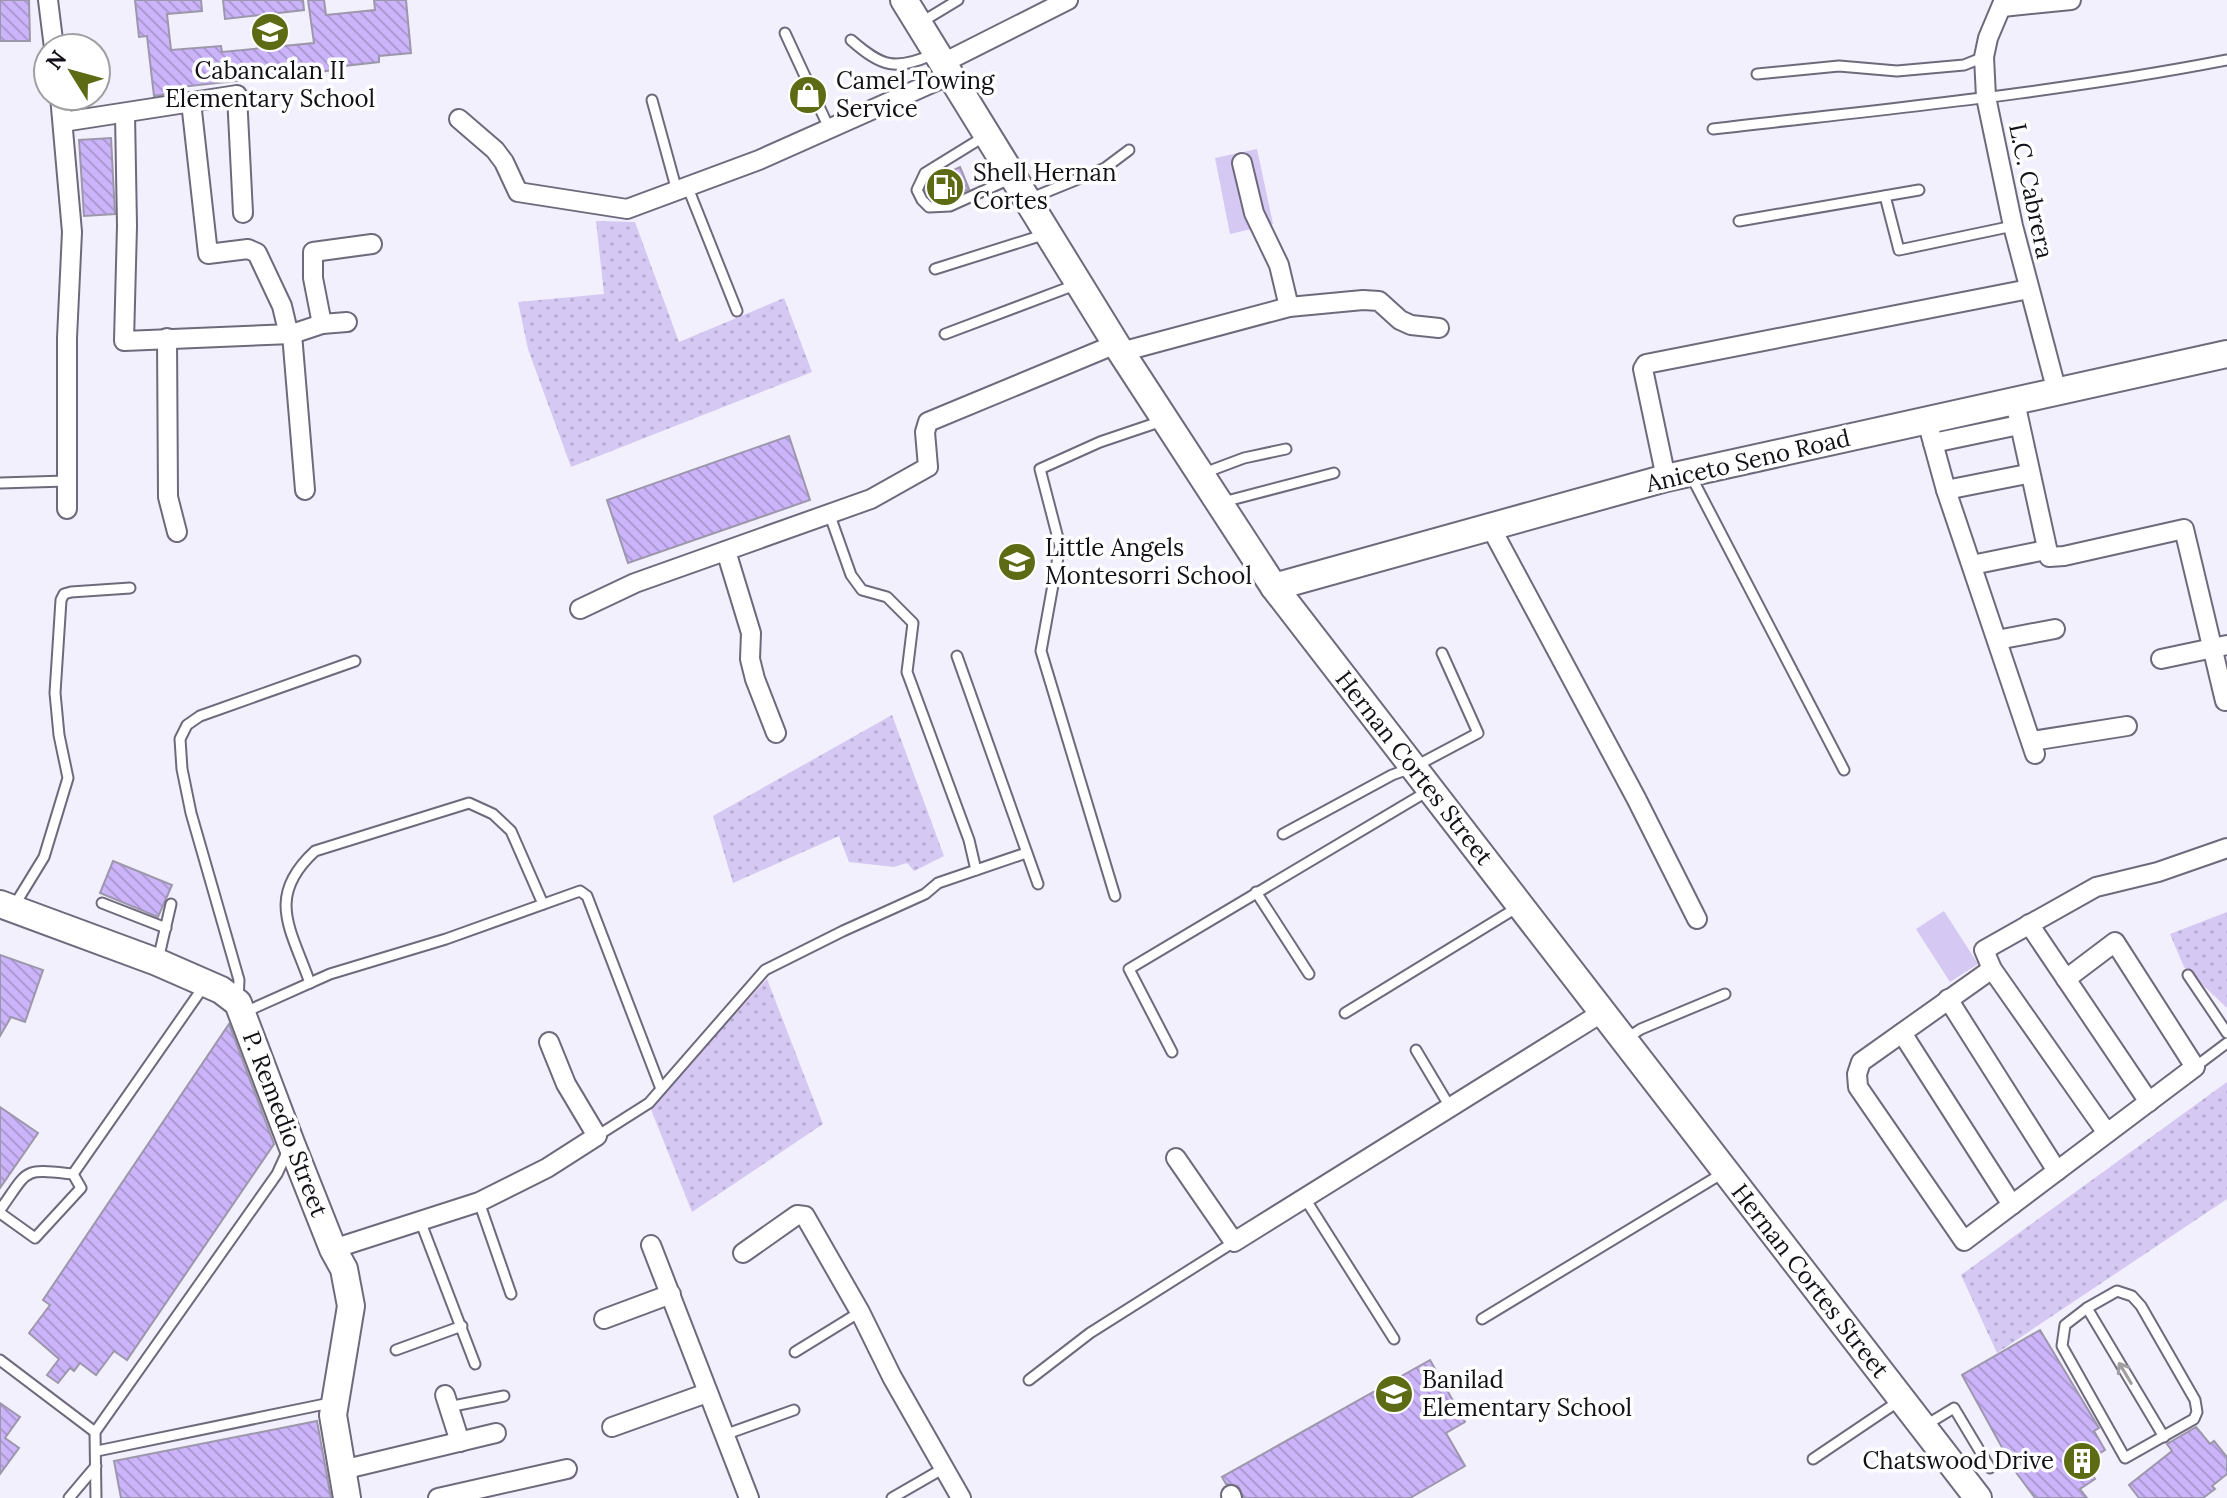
<svg xmlns="http://www.w3.org/2000/svg" width="2227" height="1498" font-family="Lora,serif">
	<style>
		.grass { fill: url(#grass-dots) }
		.garden { fill: #d5c8f3 }
		.building { fill: url(#building-back-hatch); stroke: #9d97ab; stroke-width: 2 }
		.lines { fill: none; stroke-linecap: round; stroke-linejoin: round }
		.lane-casing { stroke: #6f697c; stroke-width: 13 }
		.street-casing { stroke: #6f697c; stroke-width: 22 }
		.secondary-casing { stroke: #6f697c; stroke-width: 30 }
		.lane { stroke: #fff; stroke-width: 9 }
		.street { stroke: #fff; stroke-width: 18 }
		.secondary { stroke: #fff; stroke-width: 26 }
		.oneway { stroke: #a19fa2 }
		.labels { text-anchor: middle; stroke-width: 7; stroke-linejoin: round; paint-order: stroke }
		.poi-label { font-size: 24px; fill: #131017; stroke: #fff; text-anchor: start }
		.street-label { font-size: 24px; fill: #131017; stroke: #fff }
	</style>
	<defs>
		<pattern id="grass-dots" width="8" height="8" patternUnits="userSpaceOnUse" patternTransform="scale(2)"><rect width="8" height="8" fill="#d5c8f3"/><path d="M2 2h.1M6 6h.1" fill="none" stroke="#b6abd0" stroke-width="1.8" stroke-linecap="round"/></pattern>
		<pattern id="building-back-hatch" width="6" height="6" patternUnits="userSpaceOnUse" patternTransform="scale(2)"><rect width="6" height="6" fill="#cbb4f9"/><path d="M-1 5l2 2M0 0l6 6M5-1l2 2" fill="none" stroke="#ad9ad5"/></pattern>
	</defs>
	<rect width="100%" height="100%" fill="#f3f0fd"/>
	<!-- grass -->
	<g class="grass">
		<path d="M596,221L635,222L679,342L784,298L812,372L571,467L528,349L518,302L604,294Z"/>
		<path d="M892,715L944,856L914,871L907,863L894,867L849,862L839,836L733,883L713,816Z"/>
		<path d="M2227,912V1008L2184,967L2170,934Z"/>
		<path d="M767,979L823,1124L692,1212L650,1107Z"/>
		<path d="M2227,1082V1199L1997,1353L1961,1275Z"/>
	</g>
	<!-- garden -->
	<g class="garden">
		<path d="M1257,149L1273,224L1230,234L1215,158Z"/>
		<path d="M1944,911L1978,964L1950,982L1916,929Z"/>
	</g>
	<!-- building -->
	<g class="building">
		<path d="M0,0H29L30,41H0Z"/>
		<path d="M135,0H201L202,11L167,14L171,50L221,46L222,52L314,43L308,0H324L326,15L375,10L374,0H406L411,53L379,56V62L344,66V69L180,87L181,92L154,96L147,36L139,37Z"/>
		<path d="M223,0H303L304,10L225,19Z"/>
		<path d="M111,138L115,214L84,216L79,140Z"/>
		<path d="M960,167L969,189L946,199H932L925,190L929,181Z"/>
		<path d="M789,436L810,500L628,563L607,500Z"/>
		<path d="M113,861L172,885L158,917L100,893Z"/>
		<path d="M0,955L43,970L25,1022L11,1017L0,1036Z"/>
		<path d="M229,1024L274,1144L127,1360L114,1351L96,1375L80,1363L74,1371L70,1368L58,1383L47,1375L59,1359L29,1333L50,1305L43,1300Z"/>
		<path d="M0,1107L38,1133L0,1188Z"/>
		<path d="M2040,1330L2099,1428L2094,1431L2105,1450L2094,1457L2100,1465L2090,1471L2095,1479L2080,1489L2087,1498H2035L2015,1471L1962,1375Z"/>
		<path d="M1430,1360L1465,1422L1446,1433L1465,1466L1410,1498H1244L1238,1486L1226,1484L1222,1477Z"/>
		<path d="M0,1403L20,1417L5,1438L19,1448L0,1474Z"/>
		<path d="M317,1421L331,1498H121L114,1461Z"/>
		<path d="M2196,1427L2210,1444L2214,1441L2227,1457V1474L2212,1486L2215,1489L2203,1498H2139L2129,1485L2172,1451L2167,1444Z"/>
	</g>
	<g class="lines">
		<!-- lane casing -->
		<g class="lane-casing">
			<g id="lane">
				<path d="M920,23L958,0"/>
				<path d="M785,33L829,128"/>
				<path d="M851,40C882,67 895,71 934,54"/>
				<path d="M1757,74L1839,66L1897,71L1964,65L1984,57"/>
				<path d="M652,100L677,191"/>
				<path d="M1713,129C1885,109 2057,93 2227,60"/>
				<path d="M985,136L925,173L917,190L922,200L929,207L950,206L1012,178"/>
				<path d="M688,188L737,311"/>
				<path d="M1885,196L1899,250L2013,226"/>
				<path d="M1029,199L1105,168L1129,150"/>
				<path d="M1739,221L1919,190"/>
				<path d="M935,269L1046,234"/>
				<path d="M945,334L1075,285"/>
				<path d="M1204,473L1244,458L1286,449"/>
				<path d="M1691,476L1844,770"/>
				<path d="M0,483L66,481"/>
				<path d="M1223,502L1334,473"/>
				<path d="M829,513L851,575L862,590L887,597L913,623L907,672L969,840L976,870"/>
				<path d="M957,656L1038,884"/>
				<path d="M1283,834L1392,775L1414,767L1478,733L1442,653"/>
				<path d="M1256,892L1309,974"/>
				<path d="M1115,896L1041,651L1060,546L1040,469L1100,442L1162,421"/>
				<path d="M102,903L166,928"/>
				<path d="M14,906L44,857L68,778L59,735L55,693L61,600L64,594L71,592L130,588"/>
				<path d="M158,960L171,904"/>
				<path d="M2188,975L2227,1033"/>
				<path d="M310,983C291,929 265,897 315,851L469,803L493,814L511,831L543,904"/>
				<path d="M238,1000L239,980L191,813L182,769L180,739L187,725L200,716L355,661"/>
				<path d="M245,1012L330,974L446,939L580,891L587,896L661,1089"/>
				<path d="M1345,1013L1518,907"/>
				<path d="M1627,1038L1641,1029L1725,994"/>
				<path d="M1416,1050L1450,1107"/>
				<path d="M1172,1052L1129,969L1428,791"/>
				<path d="M2195,1067L2227,1043"/>
				<path d="M597,1136L649,1103L765,970L843,931L925,894L938,883L1026,853"/>
				<path d="M73,1174L204,986"/>
				<path d="M1304,1197L1394,1339"/>
				<path d="M479,1202L511,1294"/>
				<path d="M0,1210C30,1168 21,1169 73,1174"/>
				<path d="M0,1213L35,1238L81,1188L73,1174"/>
				<path d="M421,1223L475,1364"/>
				<path d="M2117,1291L2132,1296L2141,1306L2195,1400L2197,1412L2194,1419L2125,1458L2062,1346L2065,1325L2087,1308Z"/>
				<path d="M2087,1308L2164,1437"/>
				<path d="M1482,1319L1723,1173"/>
				<path d="M396,1350L462,1326"/>
				<path d="M795,1352L860,1312"/>
				<path d="M0,1360L95,1432"/>
				<path d="M1029,1380L1090,1333L1234,1242"/>
				<path d="M448,1407L504,1396"/>
				<path d="M1926,1425L1954,1408L1990,1468"/>
				<path d="M724,1435L794,1410"/>
				<path d="M97,1451L330,1403"/>
				<path d="M1813,1459L1899,1401"/>
				<path d="M69,1498L96,1466"/>
				<path d="M96,1498L95,1432L277,1174L288,1150"/>
				<path d="M892,1498L944,1468"/>
			</g>
		</g>
		<!-- street casing -->
		<g class="street-casing">
			<g id="street">
				<path d="M48,0L54,48"/>
				<path d="M2004,0L1988,38L1984,57L1986,97L2013,226L2057,392"/>
				<path d="M2002,7L2071,0"/>
				<path d="M943,63L1068,0"/>
				<path d="M60,96L72,232L67,338V509"/>
				<path d="M191,102L208,254L248,249L257,253L282,306L287,327L292,334L305,490"/>
				<path d="M125,114L127,226L124,341L292,334L322,324L347,322"/>
				<path d="M459,119L495,150L504,162L518,192L627,209L759,160L950,75"/>
				<path d="M63,122L237,95L243,213"/>
				<path d="M1242,163L1254,213L1279,265L1289,307"/>
				<path d="M322,324L313,278V252L372,244"/>
				<path d="M167,338L168,497L177,532"/>
				<path d="M1121,352L1289,307L1363,300L1379,301L1400,320L1411,325L1439,328"/>
				<path d="M2015,402L2049,557L2064,556L2184,529L2225,701"/>
				<path d="M1927,421L1946,490L2035,754"/>
				<path d="M1933,443L2019,425"/>
				<path d="M1666,478L1643,369L1646,364L2029,289"/>
				<path d="M1946,490L2027,474"/>
				<path d="M1490,526L1636,798L1697,919"/>
				<path d="M726,551L751,633L750,659L755,679L776,733"/>
				<path d="M1972,565L2041,551"/>
				<path d="M580,609L635,583L871,499L928,467L925,432L928,422L1116,344"/>
				<path d="M1997,640L2055,629"/>
				<path d="M2161,659L2227,645"/>
				<path d="M2032,741L2127,726"/>
				<path d="M2029,924L2149,1102"/>
				<path d="M1992,969L1861,1062L1857,1074L1858,1087L1964,1241L2195,1067L2115,942L2066,979"/>
				<path d="M1948,999L2057,1171"/>
				<path d="M1902,1033L2012,1205"/>
				<path d="M2107,1133L1992,969L1984,950L2096,887L2158,872L2227,848"/>
				<path d="M1176,1158L1234,1242L1603,1012"/>
				<path d="M651,1245L749,1498"/>
				<path d="M333,1249L479,1202L547,1168L597,1136L566,1084L549,1042"/>
				<path d="M743,1253L797,1215L805,1216L860,1312L892,1377L961,1498"/>
				<path d="M604,1319L671,1294"/>
				<path d="M445,1395L460,1442"/>
				<path d="M612,1427L707,1393"/>
				<path d="M342,1470L496,1433"/>
				<path d="M1231,1495L1232,1498"/>
				<path d="M438,1498L567,1469"/>
			</g>
		</g>
		<!-- secondary casing -->
		<g class="secondary-casing">
			<g id="secondary">
				<path d="M904,0L1121,352L1274,587L1978,1498"/>
				<path d="M1274,587L1666,478L2227,354"/>
				<path d="M0,904L157,962L221,990L238,1003L291,1143L333,1249L344,1269L351,1306L333,1415L347,1498"/>
			</g>
		</g>
		<!-- lane -->
		<use href="#lane" class="lane"/>
		<!-- street -->
		<use href="#street" class="street"/>
		<!-- secondary -->
		<use href="#secondary" class="secondary"/>
	</g>
	<!-- one-way arrows -->
	<defs><path id="oneway-shaft" d="M-6 0H5M1.5-3L5.5 0L1.5 3" fill="none" stroke-width="1.6" stroke-linecap="round" stroke-linejoin="round" transform="scale(2)"/></defs>
	<use class="oneway" href="#oneway-shaft" transform="translate(2125 1373) rotate(-121)"/>
	<!-- icons -->
	<defs>
		<g id="school-disc" transform="scale(2)"><circle r="9.5" fill="#5c6b14" stroke="#fff"/><path d="M0-5L7-2L0 1L-7-2ZM-4 1L0 2.5L4 1V4Q0 6-4 4Z" fill="#fff"/></g>
		<g id="shop-disc" transform="scale(2)"><circle r="9.5" fill="#5c6b14" stroke="#fff"/><path d="M-5-2.5h2.3a2.7 3.5 0 0 1 5.4 0H5L5.5 6h-11ZM-1.5-2.5h3a1.5 2.3 0 0 0-3 0Z" fill="#fff"/></g>
		<g id="fuel-disc" transform="scale(2)"><circle r="9.5" fill="#5c6b14" stroke="#fff"/><path d="M-5.5-6h7V0h2V4h1.3V-2.5L3-4.5l.8-.8L6-3V5H2.5V1h-1V6h-7ZM-4.2-4.7v3.2H.2V-4.7Z" fill="#fff"/></g>
		<g id="building-disc" transform="scale(2)"><circle r="9.5" fill="#5c6b14" stroke="#fff"/><path d="M-4-6H4V6H1V3H-1V6H-4ZM-2.5-4.3h1.7v1.8h-1.7ZM.8-4.3h1.7v1.8H.8ZM-2.5-1h1.7V.8h-1.7ZM.8-1h1.7V.8H.8Z" fill="#fff"/></g>
	</defs>
	<g fill-rule="evenodd">
		<use href="#school-disc" x="270" y="32"/>
		<use href="#shop-disc" x="808" y="95"/>
		<use href="#fuel-disc" x="945" y="187"/>
		<use href="#school-disc" x="1017" y="562"/>
		<use href="#school-disc" x="1394" y="1394"/>
		<use href="#building-disc" x="2082" y="1461"/>
	</g>
	<g class="labels">
		<!-- poi labels -->
		<g class="poi-label">
			<text x="270" y="79" text-anchor="middle">Cabancalan II<tspan x="270" dy="28">Elementary School</tspan></text>
			<text x="836" y="89">Camel Towing<tspan x="836" dy="28">Service</tspan></text>
			<text x="973" y="181">Shell Hernan<tspan x="973" dy="28">Cortes</tspan></text>
			<text x="1045" y="556">Little Angels<tspan x="1045" dy="28">Montesorri School</tspan></text>
			<text x="1422" y="1388">Banilad<tspan x="1422" dy="28">Elementary School</tspan></text>
			<text x="2054" y="1469" text-anchor="end">Chatswood Drive</text>
		</g>
		<!-- street labels -->
		<g class="street-label">
			<text transform="translate(2031 191) rotate(78)" y="8">L.C. Cabrera</text>
			<text transform="translate(1748 461) rotate(-13)" y="8">Aniceto Seno Road</text>
			<text transform="translate(1414 768) rotate(52)" y="8">Hernan Cortes Street</text>
			<text transform="translate(285 1124) rotate(69)" y="8">P. Remedio Street</text>
			<text transform="translate(1810 1281) rotate(52)" y="8">Hernan Cortes Street</text>
		</g>
	</g>
	<!-- north arrow -->
	<g transform="translate(72 72) rotate(307)"><circle r="38" fill="#ffffff" stroke="#a19fa2" stroke-width="2"/>
	<path d="M0-6L14 30L0 20L-14 30Z" fill="#5c6b14"/>
	<text y="-12" font-size="22" font-weight="bold" text-anchor="middle" fill="#131017">N</text>
	</g>
</svg>
